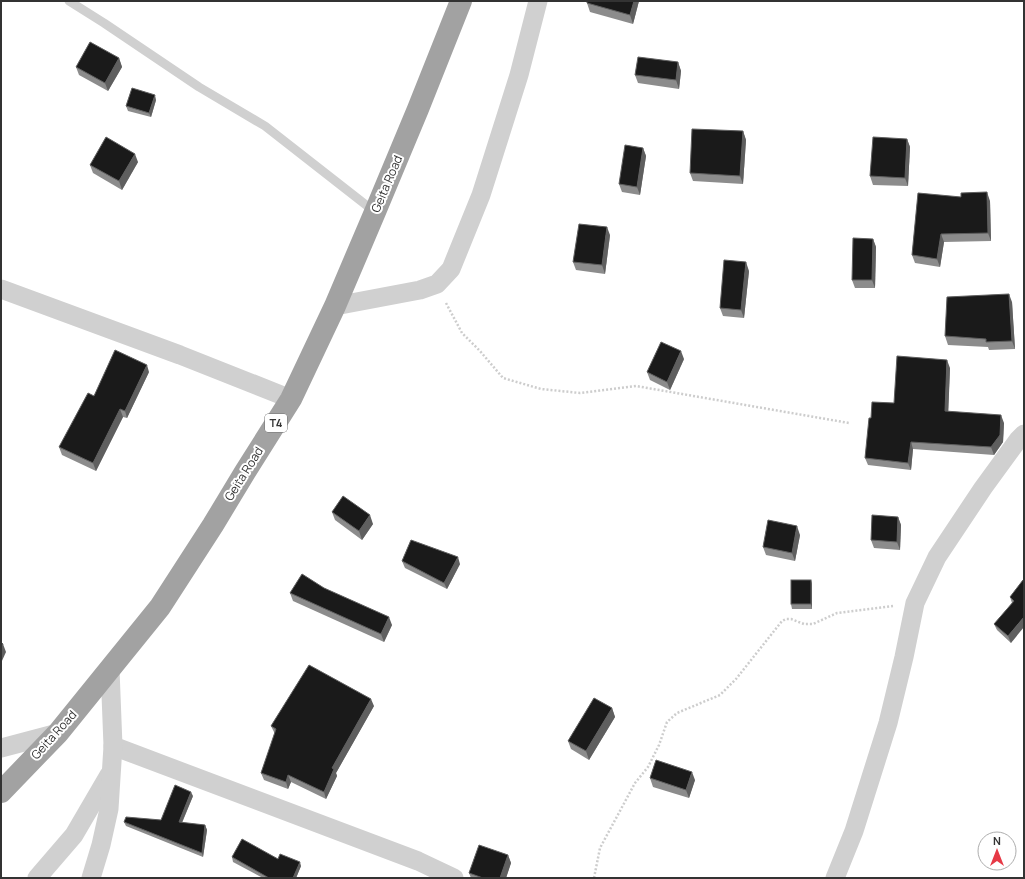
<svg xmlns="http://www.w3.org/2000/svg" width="1025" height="879" font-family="Manrope,sans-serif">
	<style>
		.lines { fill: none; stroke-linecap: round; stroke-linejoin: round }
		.path { stroke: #cdcdcd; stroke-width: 2.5; stroke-dasharray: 2 2; stroke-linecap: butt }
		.service { stroke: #d0d0d0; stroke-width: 9 }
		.minor { stroke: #d0d0d0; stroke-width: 19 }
		.trunk { stroke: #a2a2a2; stroke-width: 22 }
		.wall { fill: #8c8c8c }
		.shaded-wall { fill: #5f5f5f }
		.building { fill: #1a1a1a; stroke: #5f5f5f }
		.labels { text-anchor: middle; stroke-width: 4; stroke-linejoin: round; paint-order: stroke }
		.shield { fill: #fff; stroke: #707070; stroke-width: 1 }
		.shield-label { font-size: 11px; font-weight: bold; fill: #333 }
		.street-label { font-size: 12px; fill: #333; stroke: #fff }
	</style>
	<rect width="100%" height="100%" fill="#fff"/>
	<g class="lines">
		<!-- path -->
		<g class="path">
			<path d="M446,303L462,333L480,351L503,378L541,389L580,393L636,386L849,423"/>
			<path d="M594,878L600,848L635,783L648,767L659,745L667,722L677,713L720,695L736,679L782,621L786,619H791L804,624H813L837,613L893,606"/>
		</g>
		<!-- service -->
		<path class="service" d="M69,1L104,23L199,87L265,126L375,212"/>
		<!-- minor -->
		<g class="minor">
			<path d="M1,289L180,355L291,399"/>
			<path d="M335,306L420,290L437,284L451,269L481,195L519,75L538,1"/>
			<path d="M113,746L418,861L454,878"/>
			<path d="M1,748L58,733"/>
			<path d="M37,878L74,835L109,775"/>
			<path d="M91,878L101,845L109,809L113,746L110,669"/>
			<path d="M835,878L854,831L888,723L904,657L915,603L937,557L983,488L1018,440L1024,434"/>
		</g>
		<!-- trunk -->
		<path class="trunk" d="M1,792L58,733L160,607L213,525L245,472L291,399L335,306L375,212L418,109L461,1"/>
	</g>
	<!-- wall -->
	<g class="wall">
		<path d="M639,1L633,24L590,12L587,3Z"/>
		<path d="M119,58L122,67L108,91L79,75L76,67Z"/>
		<path d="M678,62L681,71L679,89L638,83L635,75Z"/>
		<path d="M156,100L151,117L128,111L126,106Z"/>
		<path d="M743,131L746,140L743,184L693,181L690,173Z"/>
		<path d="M907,139L910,147L908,186L873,185L870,176Z"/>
		<path d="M643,148L646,156L640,195L622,192L619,184Z"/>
		<path d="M138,162L122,190L93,173L90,165Z"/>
		<path d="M918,193L990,201L991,241L944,242L940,267L915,263L912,255Z"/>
		<path d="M610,235L605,274L576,270L573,262Z"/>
		<path d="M873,239L876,247L875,288H855L852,280Z"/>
		<path d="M749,271L744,318L723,316L720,308Z"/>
		<path d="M1012,302L1015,349L989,350L988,347L948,345L945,336Z"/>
		<path d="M684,359L670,390L650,380L647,372Z"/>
		<path d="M950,368L948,412L1004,423L1003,442L994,455L913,449L911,470L868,465L865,458L871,418Z"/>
		<path d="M149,372L127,418L123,417L96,471L62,455L59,447L94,396Z"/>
		<path d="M332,512L373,524L362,540L335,520Z"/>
		<path d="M898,517L901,525L900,550L874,548L871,540Z"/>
		<path d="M800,535L795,561L766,555L763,547Z"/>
		<path d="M402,561L460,564L447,589L405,568Z"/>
		<path d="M811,580L812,584V609H792L791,604Z"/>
		<path d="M1023,580L1011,643L997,630L994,624L1012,603L1010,597Z"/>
		<path d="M324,588L392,625L384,642L293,601L290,593Z"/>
		<path d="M374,706L336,773L337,776L326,799L291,782L288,789L264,780L261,773L275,734L271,726Z"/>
		<path d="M612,708L615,717L589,760L571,749L568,741Z"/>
		<path d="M650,778L695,780L689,798L653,787Z"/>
		<path d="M193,796L182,823L205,825L207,830L203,857L126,826L124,822L161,820Z"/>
		<path d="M508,855L511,863L506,878H471L469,873Z"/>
		<path d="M232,857L278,859L301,866L296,878H263L233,862Z"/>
	</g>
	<!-- shaded-wall -->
	<g class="shaded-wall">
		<path d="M634,1H639L633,24L630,15Z"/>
		<path d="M119,58L122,67L108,91L105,83Z"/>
		<path d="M678,62L681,71L679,89L676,80Z"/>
		<path d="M155,95L156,100L151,117L149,113Z"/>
		<path d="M743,131L746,140L743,184L740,176Z"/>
		<path d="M907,139L910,147L908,186L905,178Z"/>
		<path d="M643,148L646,156L640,195L637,187Z"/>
		<path d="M135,154L138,162L122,190L119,181Z"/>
		<path d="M987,192L990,201L991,241L988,233Z"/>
		<path d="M607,227L610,235L605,274L602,265Z"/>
		<path d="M941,234L944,242L940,267L937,259Z"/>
		<path d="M873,239L876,247L875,288L872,280Z"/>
		<path d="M746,262L749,271L744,318L741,310Z"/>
		<path d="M1009,294L1012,302L1015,349L1012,341Z"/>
		<path d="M681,351L684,359L670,390L667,382Z"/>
		<path d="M947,360L950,368L948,419L945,411Z"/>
		<path d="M147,365L149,372L127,418L125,411Z"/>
		<path d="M120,409L123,417L96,471L93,463Z"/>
		<path d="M1001,415L1004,423L1003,442L994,455L991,447Z"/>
		<path d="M911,442L913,449L911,470L908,463Z"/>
		<path d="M370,515L373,524L362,540L359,531Z"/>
		<path d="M898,517L901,525L900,550L897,542Z"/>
		<path d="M797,526L800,535L795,561L792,553Z"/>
		<path d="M458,557L460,564L447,589L444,583Z"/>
		<path d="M811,580L812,584V609L811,604Z"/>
		<path d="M389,617L392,625L384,642L381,634Z"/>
		<path d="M1024,617V627L1011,643L1008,636Z"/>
		<path d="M3,644L6,652L1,663V648Z"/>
		<path d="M371,699L374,706L336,773L337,776L326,799L324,792L332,768Z"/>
		<path d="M612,708L615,717L589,760L586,751Z"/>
		<path d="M692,772L695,780L689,798L686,790Z"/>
		<path d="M288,775L291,782L288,789L286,782Z"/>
		<path d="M191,792L193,796L180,827L179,822Z"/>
		<path d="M205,825L207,830L203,857L202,853Z"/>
		<path d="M508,855L511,863L506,878H500Z"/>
		<path d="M300,862L301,866L296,878H293Z"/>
	</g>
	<!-- building -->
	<g class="building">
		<path d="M587,1H634L630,15L587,3Z"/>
		<path d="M90,42L119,58L105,83L76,67Z"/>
		<path d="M638,57L678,62L676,80L635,75Z"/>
		<path d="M132,88L155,95L149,113L126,106Z"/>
		<path d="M692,129L743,131L740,176L690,173Z"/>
		<path d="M106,137L135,154L119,181L90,165Z"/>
		<path d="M873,137L907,139L905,178L870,176Z"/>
		<path d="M625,145L643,148L637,187L619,184Z"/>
		<path d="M987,192L988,233L941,234L937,259L912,255L918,193L961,197V193Z"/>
		<path d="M579,224L607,227L602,265L573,262Z"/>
		<path d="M853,238L873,239L872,280H852Z"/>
		<path d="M724,260L746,262L741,310L720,308Z"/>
		<path d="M1009,294L1012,341L986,342V339L945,336L947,297Z"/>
		<path d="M661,342L681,351L667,382L647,372Z"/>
		<path d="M115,350L147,365L125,411L120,409L93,463L59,447L88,393L94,396Z"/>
		<path d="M897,356L947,360L945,411L1001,415L1000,435L991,447L911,442L908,463L865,458L869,418H871L872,402L894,403Z"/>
		<path d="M343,496L370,515L359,531L332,512Z"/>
		<path d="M872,515L898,517L897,542L871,540Z"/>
		<path d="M768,520L797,526L792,553L763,547Z"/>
		<path d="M411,540L458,557L444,583L402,561Z"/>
		<path d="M302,574L324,588L389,617L381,634L290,593Z"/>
		<rect x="791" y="580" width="20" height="24"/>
		<path d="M1023,580L1024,581V617L1008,636L994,624L1014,601L1010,597Z"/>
		<path d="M1,642L3,644L1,648Z"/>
		<path d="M309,665L371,699L332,768L334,769L324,792L288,775L286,782L261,773L276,729L271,726Z"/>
		<path d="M594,698L612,708L586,751L568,741Z"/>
		<path d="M656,760L692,772L686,790L650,778Z"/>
		<path d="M175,785L191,792L179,822L205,825L202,853L124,822L126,817L161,820Z"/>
		<path d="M242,839L278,859L280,854L300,862L293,878H269L232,857Z"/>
		<path d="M479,845L508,855L500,878H483L469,873Z"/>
	</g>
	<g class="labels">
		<!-- shield labels -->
		<rect class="shield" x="265" y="414" width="22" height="18" rx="3"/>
		<g class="shield-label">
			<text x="276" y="427">T4</text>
		</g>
		<!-- street labels -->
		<g class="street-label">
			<text transform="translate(387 184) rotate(-67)" y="4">Geita Road</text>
			<text transform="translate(244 474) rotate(-58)" y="4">Geita Road</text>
			<text transform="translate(54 735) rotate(-48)" y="4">Geita Road</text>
		</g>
	</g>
	<!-- border -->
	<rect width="1025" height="879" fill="none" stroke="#333333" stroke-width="4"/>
	<!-- north arrow -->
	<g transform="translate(997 851)"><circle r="19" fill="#ffffff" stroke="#adadad"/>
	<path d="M0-3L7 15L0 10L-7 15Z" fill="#e63946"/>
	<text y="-6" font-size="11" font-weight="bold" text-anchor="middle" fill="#333333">N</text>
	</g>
</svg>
